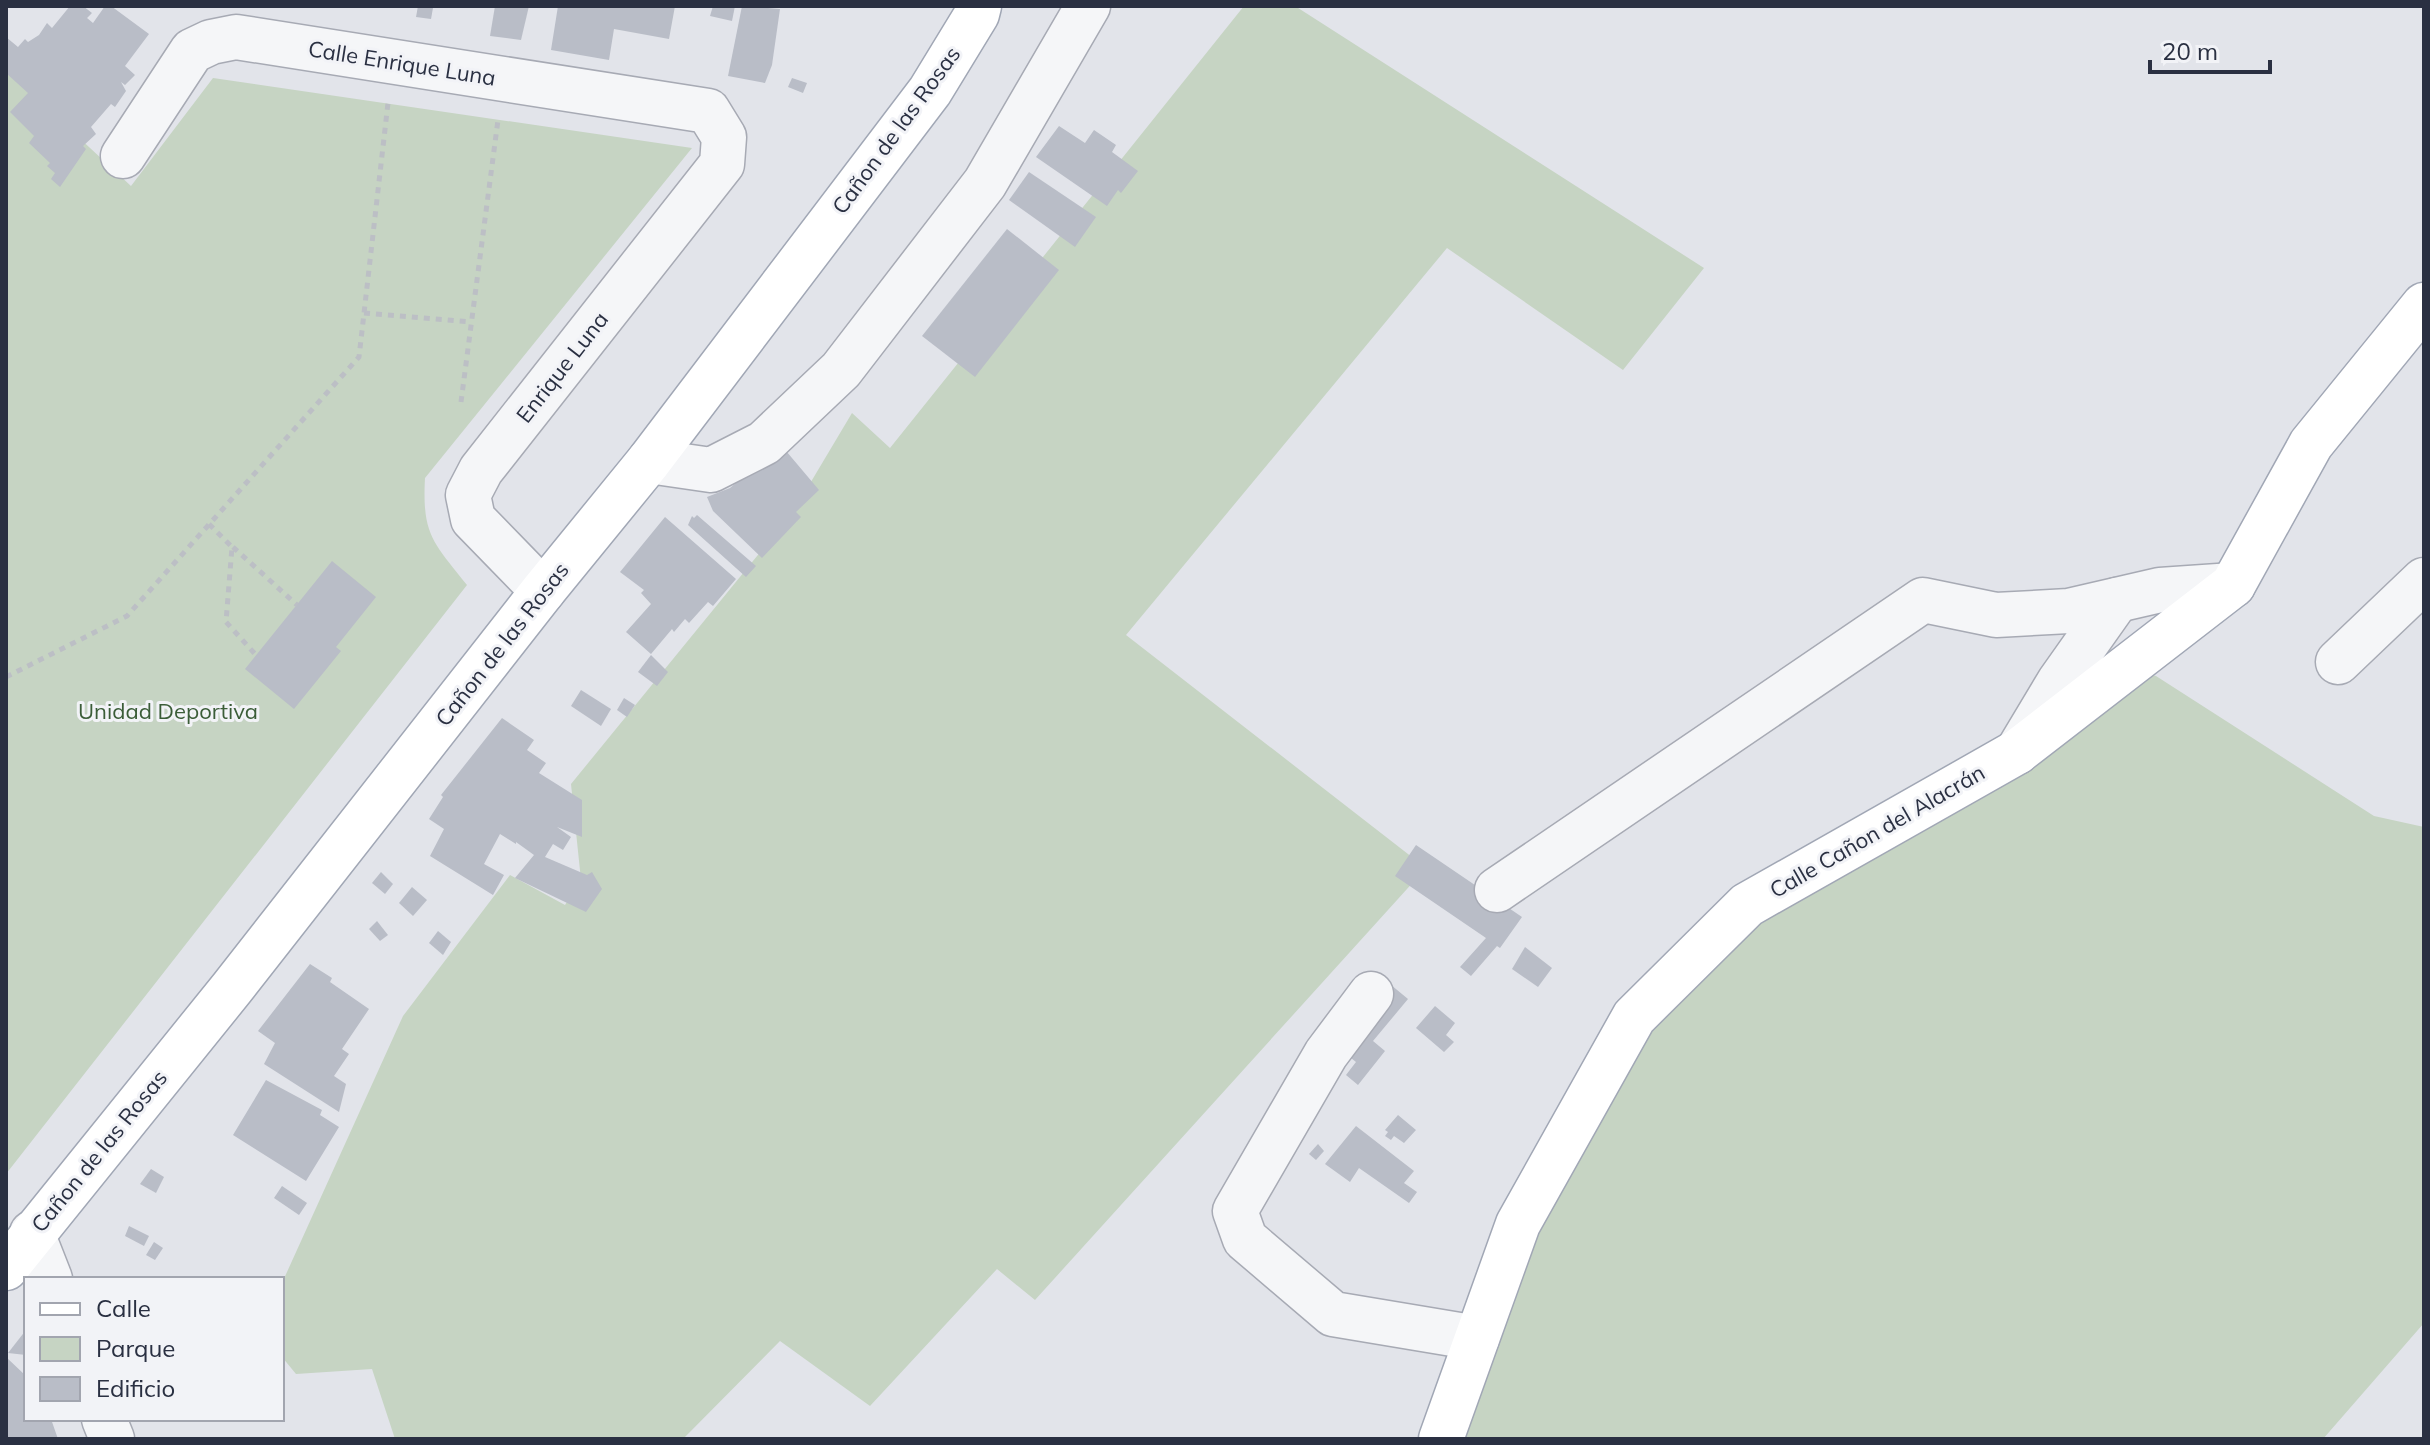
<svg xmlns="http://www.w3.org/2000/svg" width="2430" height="1445" font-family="Mulish,sans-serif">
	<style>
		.green { fill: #c6d4c3 }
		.building { fill: #b9bdc7 }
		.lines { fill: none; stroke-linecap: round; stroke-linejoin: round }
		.minor-casing { stroke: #a7aab4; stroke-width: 47 }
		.major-casing { stroke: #a1a7b5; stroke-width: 47 }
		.path { stroke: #bcbfc5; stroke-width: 5; stroke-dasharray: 6 6; stroke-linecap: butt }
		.minor { stroke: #f5f6f8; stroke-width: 44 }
		.major { stroke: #fff; stroke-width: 44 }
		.labels { text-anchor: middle; stroke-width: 6; stroke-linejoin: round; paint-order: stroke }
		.street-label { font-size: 22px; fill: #2a3042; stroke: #f2f3f7 }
		.park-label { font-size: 22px; fill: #3b5d38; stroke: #f2f3f7 }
	</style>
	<rect width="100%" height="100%" fill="#e2e4ea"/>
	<!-- green -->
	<g class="green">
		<path d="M1244,6H1295L1704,268L1623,370L1447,248L1126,635L1426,868L1035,1300L997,1269L870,1406L780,1341L683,1439H395L372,1369L296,1374L282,1357V1283L403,1016L510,875L565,905L581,880L571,784L793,512L852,413L890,448Z"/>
		<path d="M6,70L131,186L213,78L692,148L425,478C422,535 433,542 467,585L6,1174Z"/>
		<path d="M2126,668L2156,676L2374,816L2424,827V1323L2323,1439H1441L1634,1017L1747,905Z"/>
	</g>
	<!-- building -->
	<g class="building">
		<path d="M70,6H83L92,13L87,18L93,23L105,6H111L149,34L125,66L135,75L125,85L121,82L126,91L115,107L111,104L91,127L96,134L83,146L86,149L60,187L51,179L55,173L47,166L50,163L29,143L34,136L10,112L28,93L6,73V37L18,47L25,39L28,42L39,35L47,23L52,28Z"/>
		<path d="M418,6L433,8L431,19L416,17Z"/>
		<path d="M495,6H529L521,40L490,36Z"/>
		<path d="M558,6H675L669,39L614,29L609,60L551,50Z"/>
		<path d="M713,6H735L732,21L710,16Z"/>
		<path d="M742,6L780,9L772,65L765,83L728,76Z"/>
		<path d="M792,78L807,83L803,93L788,87Z"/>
		<path d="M1059,126L1085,143L1094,130L1116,145L1112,152L1138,171L1121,193L1118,190L1107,206L1036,157Z"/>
		<path d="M1029,172L1096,217L1075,247L1009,200Z"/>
		<path d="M1007,229L1059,270L975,377L922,336Z"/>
		<path d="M781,445L819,490L796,512L801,517L762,558L713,511L707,497L730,488Z"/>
		<path d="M697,515L756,566L746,577L688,525L692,516L694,518Z"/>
		<path d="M665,517L736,579L713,606L708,602L689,623L685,619L674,632L672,629L651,654L626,632L651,604L641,593L644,590L620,572Z"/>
		<path d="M332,561L376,597L336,647L341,651L294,709L245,669Z"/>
		<path d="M651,655L668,672L657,686L638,672Z"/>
		<path d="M581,690L611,709L601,726L571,706Z"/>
		<path d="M624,698L635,705L627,717L617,710Z"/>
		<path d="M502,718L534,740L527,750L546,763L539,773L582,800V837L557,827L571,837L563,850L553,844L545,857L587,875L592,872L602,889L586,912L515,878L534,855L516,842V844L500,834L484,864L504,875L493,895L430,856L444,829L429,819L443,797L441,795Z"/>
		<path d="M1416,845L1522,917L1500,948L1497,946L1471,976L1460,967L1486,938L1395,876Z"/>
		<path d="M381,872L393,884L385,894L372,883Z"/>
		<path d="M412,887L427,900L413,916L399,903Z"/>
		<path d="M377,921L388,935L380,941L369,929Z"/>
		<path d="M438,931L451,942L443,955L429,943Z"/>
		<path d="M1525,947L1552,968L1538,987L1512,969Z"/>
		<path d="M310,964L332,978L330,982L369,1009L342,1049L349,1054L334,1076L346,1084L339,1112L264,1064L275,1043L258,1031Z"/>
		<path d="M1385,980L1408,999L1373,1041L1385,1051L1358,1085L1346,1075L1356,1062L1351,1058L1341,1071Z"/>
		<path d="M1435,1006L1455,1023L1446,1035L1454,1042L1444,1052L1416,1028Z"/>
		<path d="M266,1080L322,1110L320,1115L339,1127L306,1181L233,1135Z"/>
		<path d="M1398,1115L1416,1130L1404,1143L1394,1136L1391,1140L1385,1136L1388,1132L1385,1130Z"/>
		<path d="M1356,1126L1414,1171L1404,1183L1417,1192L1409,1203L1359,1168L1350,1182L1325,1164Z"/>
		<path d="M1318,1144L1324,1151L1316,1160L1309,1154Z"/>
		<path d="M151,1169L164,1177L156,1193L140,1184Z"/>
		<path d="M282,1186L307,1203L299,1215L274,1198Z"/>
		<path d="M129,1226L149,1236L144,1246L125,1236Z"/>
		<path d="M154,1242L163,1248L155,1260L146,1255Z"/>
		<path d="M26,1330V1355L8,1353Z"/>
		<path d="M6,1357L26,1376V1419H51L58,1439H6Z"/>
	</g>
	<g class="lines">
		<!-- minor casing -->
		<g class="minor-casing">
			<g id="minor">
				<path d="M123,156L192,51L211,42L236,37L708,111L724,137L722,164L481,470L468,495L473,519L543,591"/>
				<path d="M649,461L711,470L764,443L841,370L985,183L1088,6"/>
				<path d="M2338,662L2424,580"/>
				<path d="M2017,752L2059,682L2117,600"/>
				<path d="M1497,890L1923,600L1996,615L2069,611L2160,590L2233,585"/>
				<path d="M1371,994L1326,1054L1235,1211L1245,1239L1333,1314L1477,1338"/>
				<path d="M32,1233L50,1279"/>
				<path d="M104,1419L112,1439"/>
			</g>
		</g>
		<!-- major casing -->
		<g class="major-casing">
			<g id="major">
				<path d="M6,1268L232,988L543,591L649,461L930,91L977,14L979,6"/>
				<path d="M1441,1439L1518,1224L1634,1017L1747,905L2017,752L2233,585L2311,444L2424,305"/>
			</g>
		</g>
		<!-- path -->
		<g class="path">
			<path d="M364,313L471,322"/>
			<path d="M461,402L498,120"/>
			<path d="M209,524L232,547L226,622L256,655"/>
			<path d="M233,547L297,605"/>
			<path d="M6,677L127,616L359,357L388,103"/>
		</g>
		<!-- minor -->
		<use href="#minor" class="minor"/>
		<!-- major -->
		<use href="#major" class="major"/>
	</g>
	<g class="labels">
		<!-- street labels -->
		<g class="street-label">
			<text transform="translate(402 63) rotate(9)" y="8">Calle Enrique Luna</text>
			<text transform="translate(896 130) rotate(-54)" y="8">Cañon de las Rosas</text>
			<text transform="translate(562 367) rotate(-52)" y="8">Enrique Luna</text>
			<text transform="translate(502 644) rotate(-52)" y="8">Cañon de las Rosas</text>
			<text transform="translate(1877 831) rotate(-30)" y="8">Calle Cañon del Alacrán</text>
			<text transform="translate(99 1151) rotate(-51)" y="8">Cañon de las Rosas</text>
		</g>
		<!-- park labels -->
		<g class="park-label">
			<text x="168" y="719">Unidad Deportiva</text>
		</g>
	</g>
	<!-- border -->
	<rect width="2430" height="1445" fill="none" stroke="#2a3042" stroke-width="16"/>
	<!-- legend -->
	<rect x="24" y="1277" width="260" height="144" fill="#f2f3f7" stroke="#a2a5af" stroke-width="2"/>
	<rect x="40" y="1303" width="40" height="12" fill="#ffffff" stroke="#a2a5af" stroke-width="2"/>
	<text x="96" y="1317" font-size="24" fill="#2a3042">Calle</text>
	<rect x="40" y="1337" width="40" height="24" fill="#c6d4c3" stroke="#a2a5af" stroke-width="2"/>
	<text x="96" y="1357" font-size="24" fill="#2a3042">Parque</text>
	<rect x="40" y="1377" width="40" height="24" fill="#b9bdc7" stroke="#a2a5af" stroke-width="2"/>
	<text x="96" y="1397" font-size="24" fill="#2a3042">Edificio</text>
	<!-- scale -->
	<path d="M2150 60v12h120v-12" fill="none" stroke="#2a3042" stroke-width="4"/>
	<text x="2162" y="60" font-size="24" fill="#2a3042" stroke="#f2f3f7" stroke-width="6" paint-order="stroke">20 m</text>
</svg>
